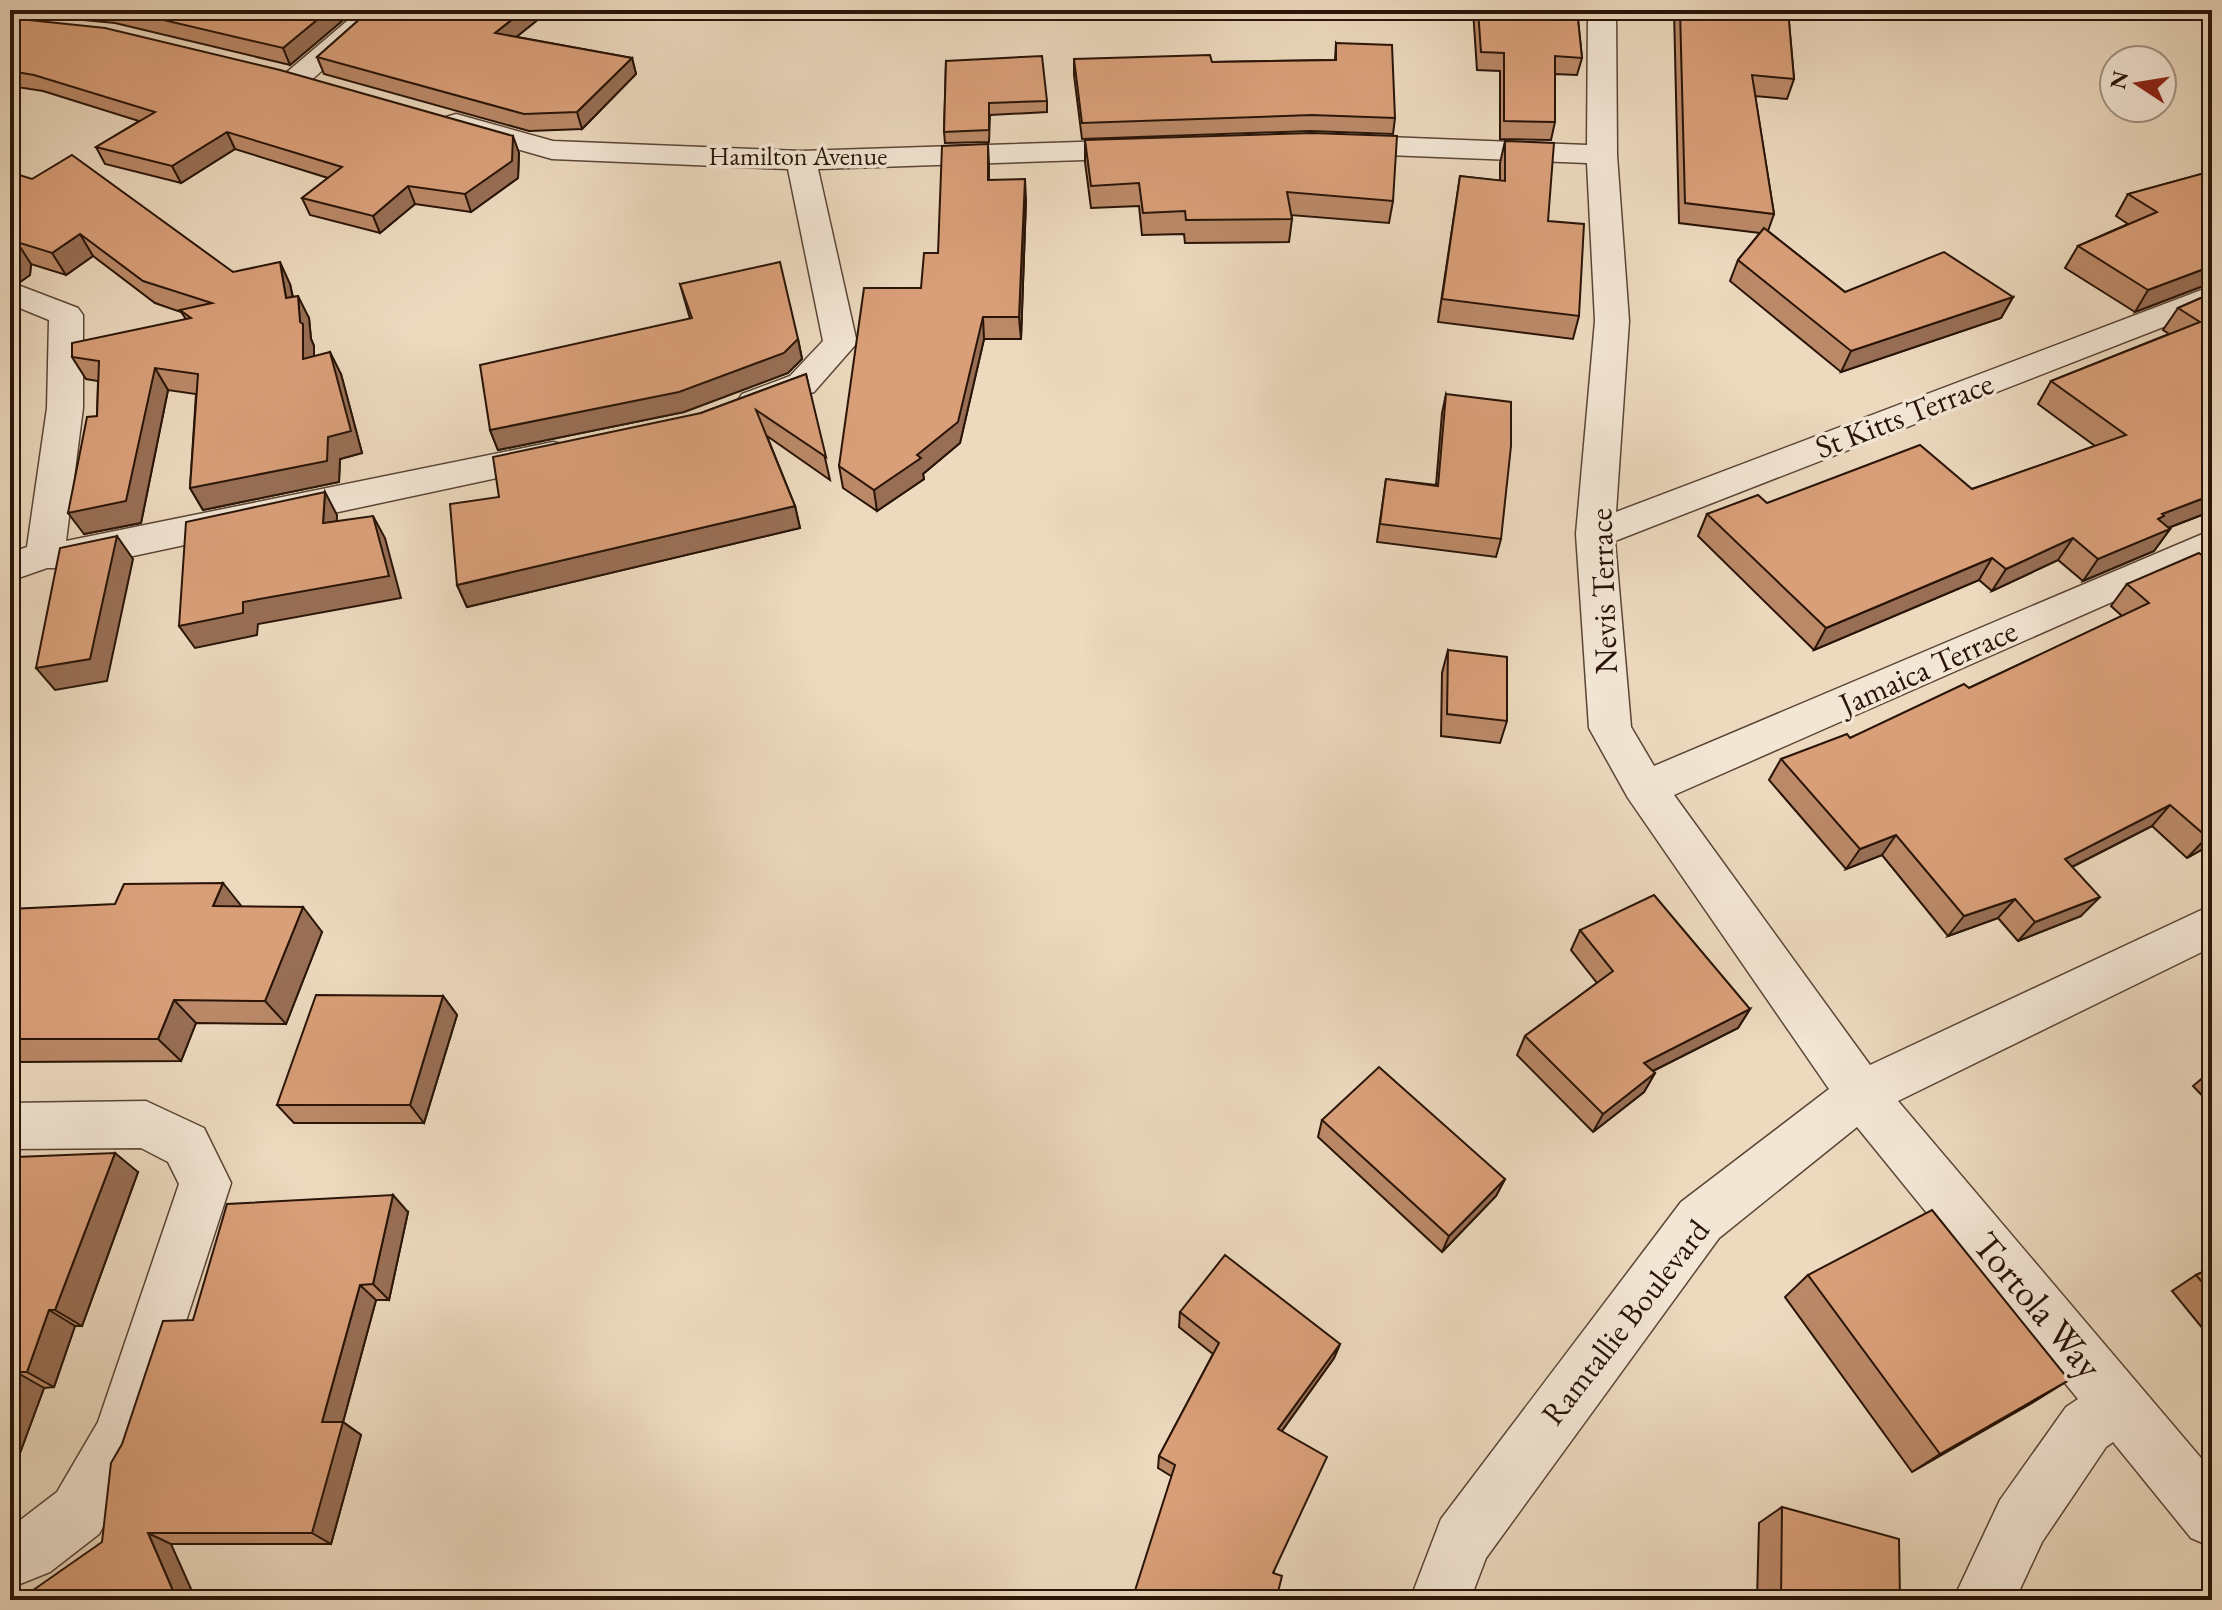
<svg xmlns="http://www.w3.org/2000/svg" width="2222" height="1610" font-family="'EB Garamond',serif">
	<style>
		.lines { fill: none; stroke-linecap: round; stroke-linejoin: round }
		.minor-casing { stroke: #5a4535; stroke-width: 3 }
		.minor { fill: #f3e6d5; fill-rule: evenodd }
		.wall { fill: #bb8968; stroke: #291407; stroke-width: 2 }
		.shaded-wall { fill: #986f55; stroke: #291407; stroke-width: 2 }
		.building { fill: #d99f79; stroke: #291407; stroke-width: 2 }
		.labels { text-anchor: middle; stroke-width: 7; stroke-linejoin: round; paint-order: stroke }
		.far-street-label { font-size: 26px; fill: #291407; stroke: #f3e6d5 }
		.street-label { font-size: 32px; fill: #291407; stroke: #f3e6d5 }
		.near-street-label { font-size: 38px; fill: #291407; stroke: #f3e6d5 }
	</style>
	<rect width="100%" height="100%" fill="#ecd9be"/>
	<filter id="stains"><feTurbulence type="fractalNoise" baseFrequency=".0025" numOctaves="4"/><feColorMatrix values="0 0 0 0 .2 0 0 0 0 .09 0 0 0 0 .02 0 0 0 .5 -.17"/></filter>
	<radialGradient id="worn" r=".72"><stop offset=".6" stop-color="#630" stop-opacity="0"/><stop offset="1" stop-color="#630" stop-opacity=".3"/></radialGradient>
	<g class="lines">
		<!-- minor casing -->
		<g class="minor-casing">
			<g id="minor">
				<path d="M10,10H34L20,25L10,27Z"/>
				<path d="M360,10H390L307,84L297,87L287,84L283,78L287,72Z"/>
				<path d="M1588,10H1616L1617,155L1629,321L1616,512L2212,286V308L1615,541L1631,727L1654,766L2212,530V558L1674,795L1870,1065L2212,905V947L1898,1101L2212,1471V1547L2191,1538L2113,1442L2106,1447L2042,1542L2015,1600H1953L2000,1500L2066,1407L2078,1399L1857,1127L1719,1238L1486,1558L1470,1600H1410L1441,1519L1681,1202L1829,1089L1628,798L1589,728L1576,534L1595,321L1587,163L1336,153L1325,150L1321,144L1325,138L1336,135L1587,145Z"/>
				<path d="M456,114L553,141L801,151L1143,140L1154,143L1158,149L1154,155L1143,158L818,169L857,343L814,392L755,413L742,410L737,402L742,394L790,376L823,341L788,169L552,159L446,129L441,123L446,117Z"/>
				<path d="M10,282L78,308L83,315V408L66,541L553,442L566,445L571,454L566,463L553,466L77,568H47L10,581V553L27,547L47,408L49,320L10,304Z"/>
				<path d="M146,1101L204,1128L231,1183L142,1456L99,1534L50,1572L10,1588V1528L57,1492L98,1422L179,1184L168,1162L141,1148L10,1149V1103Z"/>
			</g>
		</g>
		<!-- minor -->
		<use href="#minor" class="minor"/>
	</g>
	<!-- wall -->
	<g class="wall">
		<path d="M10,10H355L290,65L115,23L10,13Z"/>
		<path d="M370,10H550L516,37L632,58L636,74L582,129L529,131L324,74L317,57Z"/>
		<path d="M1473,10H1577L1582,58L1577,75L1555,74V122L1551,140L1500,139V71L1477,70Z"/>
		<path d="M1674,10H1788L1794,79L1787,99L1755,96L1774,214L1768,231L1845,292L2013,297L2001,318L1841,372L1730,281L1738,260L1760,233L1679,223Z"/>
		<path d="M10,18L519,153L518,178L471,212L415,204L380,233L310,215L302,198L328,178L235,149L181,183L105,164L96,147L139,121L43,91L10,86Z"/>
		<path d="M1336,43L1395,118L1393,134L1310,131L1082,139L1074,75V59L1212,62L1335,60Z"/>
		<path d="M946,61L1047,101V112L990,115L989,142L945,143L944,132Z"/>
		<path d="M1085,140L1393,201L1389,223L1291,215L1292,219L1289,242L1185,243L1184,234L1142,235L1139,206L1091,208L1085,162Z"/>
		<path d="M1505,141L1548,221L1579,316L1573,339L1438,322L1460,176L1500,181V163Z"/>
		<path d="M989,165V180L1026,200L1021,339H984L960,443L923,474L924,479L877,511L843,488L839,466L938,253Z"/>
		<path d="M2212,171V284L2211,283L2135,312L2065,268L2078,246L2128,224L2116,216L2128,194Z"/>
		<path d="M10,172L233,272L290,284L293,297L309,318L311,339L314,346V356L341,374L362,453L340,459L339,482L203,510L190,488L196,394L168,390L141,523L84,534L97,416L98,381L86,379L72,357L186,319L181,312L155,303L93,256L66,275L31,264L30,275L20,282L10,280Z"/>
		<path d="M680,284L798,339L802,359L788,373L684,412L498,450L490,430L690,319Z"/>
		<path d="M2212,293V511L2168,528L2170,529L2154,551L2083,581L2058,560L1992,591L1979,580L1814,650L1698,536L1707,514L1767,503L1972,489L2095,446L2038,404L2051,381L2169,334L2163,330L2178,308Z"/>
		<path d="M806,374L830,480L767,436L795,506L800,528L467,607L457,585L499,497L701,413Z"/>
		<path d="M1446,394L1501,539L1496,557L1377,542L1386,479L1436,485L1442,413Z"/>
		<path d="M2212,563V844L2187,858L2152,826L2072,867L2081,916L2018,941L1998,918L1948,936L1882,855L1846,869L1769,780L1781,759L1850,738L1969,688L2122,616L2111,606L2127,584Z"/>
		<path d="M1448,650L1507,721L1500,743L1441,736L1442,673Z"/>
		<path d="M242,907L322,932L286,1024L196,1023L181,1061L18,1062L16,1067H10V909Z"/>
		<path d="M1580,930L1750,1009L1738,1028L1653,1071L1655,1073L1644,1092L1593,1132L1517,1055L1525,1036L1597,983L1571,950Z"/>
		<path d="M443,996L457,1015L424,1123H294L277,1105Z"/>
		<path d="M2212,1070V1106L2193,1086Z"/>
		<path d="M1322,1120L1505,1179L1496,1196L1442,1252L1318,1137Z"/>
		<path d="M10,1165L138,1172L82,1326H75L54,1387L44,1388L10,1480Z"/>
		<path d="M408,1212L389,1300H376L343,1422L361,1435L331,1544H171L102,1542L193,1320Z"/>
		<path d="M2212,1268V1340L2172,1291L2196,1275Z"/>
		<path d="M1808,1275L2069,1380L1912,1472L1785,1297Z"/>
		<path d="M1180,1312L1340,1344L1334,1358L1282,1431L1274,1573L1171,1476L1158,1468L1159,1456L1213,1354L1179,1327Z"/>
		<path d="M1782,1507L1900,1600H1757L1759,1523Z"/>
	</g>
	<!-- shaded-wall -->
	<g class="shaded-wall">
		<path d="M329,10H355L290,65L283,48Z"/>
		<path d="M524,10H550L500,50L495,33Z"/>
		<path d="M632,58L636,74L582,129L577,112Z"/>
		<path d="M227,132L235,149L181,183L172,166Z"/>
		<path d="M513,136L519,153L518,178L471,212L465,194Z"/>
		<path d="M988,144L989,165V202L988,180Z"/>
		<path d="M1025,179L1026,200L1021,339L1019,317Z"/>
		<path d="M408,186L415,204L380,233L373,216Z"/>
		<path d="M80,234L93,256L66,275L52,253Z"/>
		<path d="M17,242L31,264L30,275L20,282L10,267V257Z"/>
		<path d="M280,262L290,284L297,320L286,298Z"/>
		<path d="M2212,266L2211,283L2135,312L2148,290Z"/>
		<path d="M298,296L309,318L311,339L314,346V381L303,359Z"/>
		<path d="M2013,297L2001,318L1841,372L1851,351Z"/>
		<path d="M983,317L984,339L960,443L923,474L924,479L877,511L874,490L917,455Z"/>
		<path d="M798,339L802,359L788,373L684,412L498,450L490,430Z"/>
		<path d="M330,352L341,374L362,453L340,459L339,482L203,510L190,488Z"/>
		<path d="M155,368L168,390L141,523L84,534L68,513Z"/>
		<path d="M325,492L337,515L336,546L323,523Z"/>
		<path d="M2212,495V511L2152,534L2170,529L2154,551L2083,581L2098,559L2162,514Z"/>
		<path d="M795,506L800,528L467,607L457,585Z"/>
		<path d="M373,516L385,538L401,598L258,624L257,635L195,648L179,626Z"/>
		<path d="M117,536L133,559L107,681L55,690L36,668Z"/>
		<path d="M2073,538L2058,560L1992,591L2006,569Z"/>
		<path d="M1992,558L1979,580L1814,650L1826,628Z"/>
		<path d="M2170,805L2152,826L2048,879L2065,859Z"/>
		<path d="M1896,835L1882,855L1846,869L1860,849Z"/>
		<path d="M2212,835V844L2187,858L2207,837Z"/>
		<path d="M223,883L243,908L213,906Z"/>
		<path d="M2100,897L2081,916L2018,941L2035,922Z"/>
		<path d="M2015,899L1998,918L1948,936L1964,916Z"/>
		<path d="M303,907L322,932L286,1024L265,1001Z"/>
		<path d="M443,996L457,1015L424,1123L410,1105Z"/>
		<path d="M174,1000L196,1023L181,1061L158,1039Z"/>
		<path d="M1750,1009L1738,1028L1633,1081L1644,1063Z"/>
		<path d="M10,1055L18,1062L16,1067L10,1062Z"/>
		<path d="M1655,1073L1644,1092L1593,1132L1603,1114Z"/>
		<path d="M115,1153L138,1172L82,1326L55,1310Z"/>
		<path d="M1505,1179L1496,1196L1442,1252L1449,1236Z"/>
		<path d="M393,1195L408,1212L389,1300L373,1284Z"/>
		<path d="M360,1285L376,1300L343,1422L361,1435L331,1544L312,1533L322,1422Z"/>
		<path d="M49,1310L75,1326L54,1387L27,1372Z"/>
		<path d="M1340,1344L1334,1358L1274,1442L1278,1429Z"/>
		<path d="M16,1372L44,1388L10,1480V1389Z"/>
		<path d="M2069,1380L2037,1400L1912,1472L1940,1454Z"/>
		<path d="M148,1533L171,1544L196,1600H177Z"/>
	</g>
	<!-- building -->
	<g class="building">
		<path d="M121,10H329L283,48Z"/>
		<path d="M370,10H524L495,33L632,58L577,112L524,114L317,57Z"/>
		<path d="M1478,10H1577L1582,58L1555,56V122L1504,121V53L1481,52Z"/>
		<path d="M1680,10H1788L1794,79L1752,75L1774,214L1685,203Z"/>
		<path d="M10,18L105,28L280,70L513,136L512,161L465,194L408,186L373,216L302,198L342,167L227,132L172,166L96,147L155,112L34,75L10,71Z"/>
		<path d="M1336,43L1392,45L1395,118L1312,115L1082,123L1074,59L1210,55L1212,62L1336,60Z"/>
		<path d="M1042,56L1047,101L989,103V130L944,132L946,61Z"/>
		<path d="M1312,133L1397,136L1393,201L1287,192L1292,219L1186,220L1185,211L1143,213L1139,183L1091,186L1085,140Z"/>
		<path d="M1505,141L1554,143L1548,221L1584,224L1579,316L1442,299L1460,176L1505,181Z"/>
		<path d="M988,144V180L1025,179L1019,317H983L958,422L917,455L921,458L874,490L839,466L864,288H921L924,253H938L942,146Z"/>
		<path d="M72,155L233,272L280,262L286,298L298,296L300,322L303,324V359L330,352L351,431L328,437L327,461L190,488L198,374L155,368L126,501L68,513L87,417L97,416L99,361L72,357V343L191,318L180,310L212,303L143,281L80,234L52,253L17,242L16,253L10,257V172L32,179Z"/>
		<path d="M2212,171V266L2148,290L2078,246L2157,212L2128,194Z"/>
		<path d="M1764,228L1845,292L1944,252L2013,297L1851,351L1738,260Z"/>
		<path d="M780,262L798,339L784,353L679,392L490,430L480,365L692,318L680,284Z"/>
		<path d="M2212,293V495L2162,514L2164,516L2158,519L2170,529L2098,559L2073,538L2006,569L1992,558L1826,628L1707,514L1758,495L1767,503L1920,445L1972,489L2126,435L2051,381L2200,322L2178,308Z"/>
		<path d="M806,374L826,457L756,410L795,506L457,585L450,504L499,497L493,457L701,413Z"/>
		<path d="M1446,394L1511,402V446L1501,539L1380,524L1386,479L1438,486Z"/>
		<path d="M325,492L323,523L373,516L389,576L243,602V613L179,626L186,522Z"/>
		<path d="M117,536L90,659L36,668L60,548Z"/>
		<path d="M2199,553L2212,563V835L2207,837L2170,805L2065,859L2100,897L2035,922L2015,899L1964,916L1896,835L1860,849L1781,759L1847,734L1850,738L1964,684L1969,688L2149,603L2127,584Z"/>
		<path d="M1448,650L1507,657V721L1447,714Z"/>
		<path d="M223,883L213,906L303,907L265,1001L174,1000L158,1039H10V909L115,904L124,884Z"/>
		<path d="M1654,895L1750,1009L1644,1063L1655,1073L1603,1114L1525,1036L1613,971L1580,930Z"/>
		<path d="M316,995L443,996L410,1105H277Z"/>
		<path d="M1379,1067L1505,1179L1449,1236L1322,1120Z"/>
		<path d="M115,1153L55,1310H49L27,1372H16L10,1389V1165H12L16,1157Z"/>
		<path d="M393,1195L373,1284L360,1285L322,1422H343L312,1533H148L177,1600H19L102,1542L111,1463L122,1444L163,1321L193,1320L227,1204Z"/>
		<path d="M1932,1210L2069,1380L1940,1454L1808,1275Z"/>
		<path d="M1225,1255L1340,1344L1278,1429L1327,1457L1273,1573L1282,1576L1276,1600H1132L1175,1465L1159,1456L1219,1343L1180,1312Z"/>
		<path d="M2212,1268V1294L2196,1275Z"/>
		<path d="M1782,1507L1899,1539L1900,1600H1781Z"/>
	</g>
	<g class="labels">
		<!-- far-street labels -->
		<g class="far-street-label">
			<text x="798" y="165">Hamilton Avenue</text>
		</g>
		<!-- street labels -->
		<g class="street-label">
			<text transform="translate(1904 415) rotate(-21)" y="11">St Kitts Terrace</text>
			<text transform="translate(1603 591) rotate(-92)" y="11">Nevis Terrace</text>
			<text transform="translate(1928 667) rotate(-24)" y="11">Jamaica Terrace</text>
			<text transform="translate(1625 1322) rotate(-52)" y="11">Ramtallie Boulevard</text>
		</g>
		<!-- near-street labels -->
		<g class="near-street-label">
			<text transform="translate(2038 1305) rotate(50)" y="13">Tortola Way</text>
		</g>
	</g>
	<!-- margin -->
	<rect width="2222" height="1610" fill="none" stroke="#ecd9be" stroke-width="40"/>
	<rect x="12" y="12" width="2198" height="1586" fill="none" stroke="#291407" stroke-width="4"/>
	<rect x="20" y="20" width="2182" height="1570" fill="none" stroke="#291407" stroke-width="2"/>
	<!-- north arrow -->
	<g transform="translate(2138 84) rotate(282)"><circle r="38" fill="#f3e6d5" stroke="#a29283" stroke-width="2"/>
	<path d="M0-6L14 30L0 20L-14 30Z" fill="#8f2418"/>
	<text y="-12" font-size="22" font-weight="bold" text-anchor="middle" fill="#291407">N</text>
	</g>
	<rect width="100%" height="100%" filter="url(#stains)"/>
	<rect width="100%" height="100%" fill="url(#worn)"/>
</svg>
